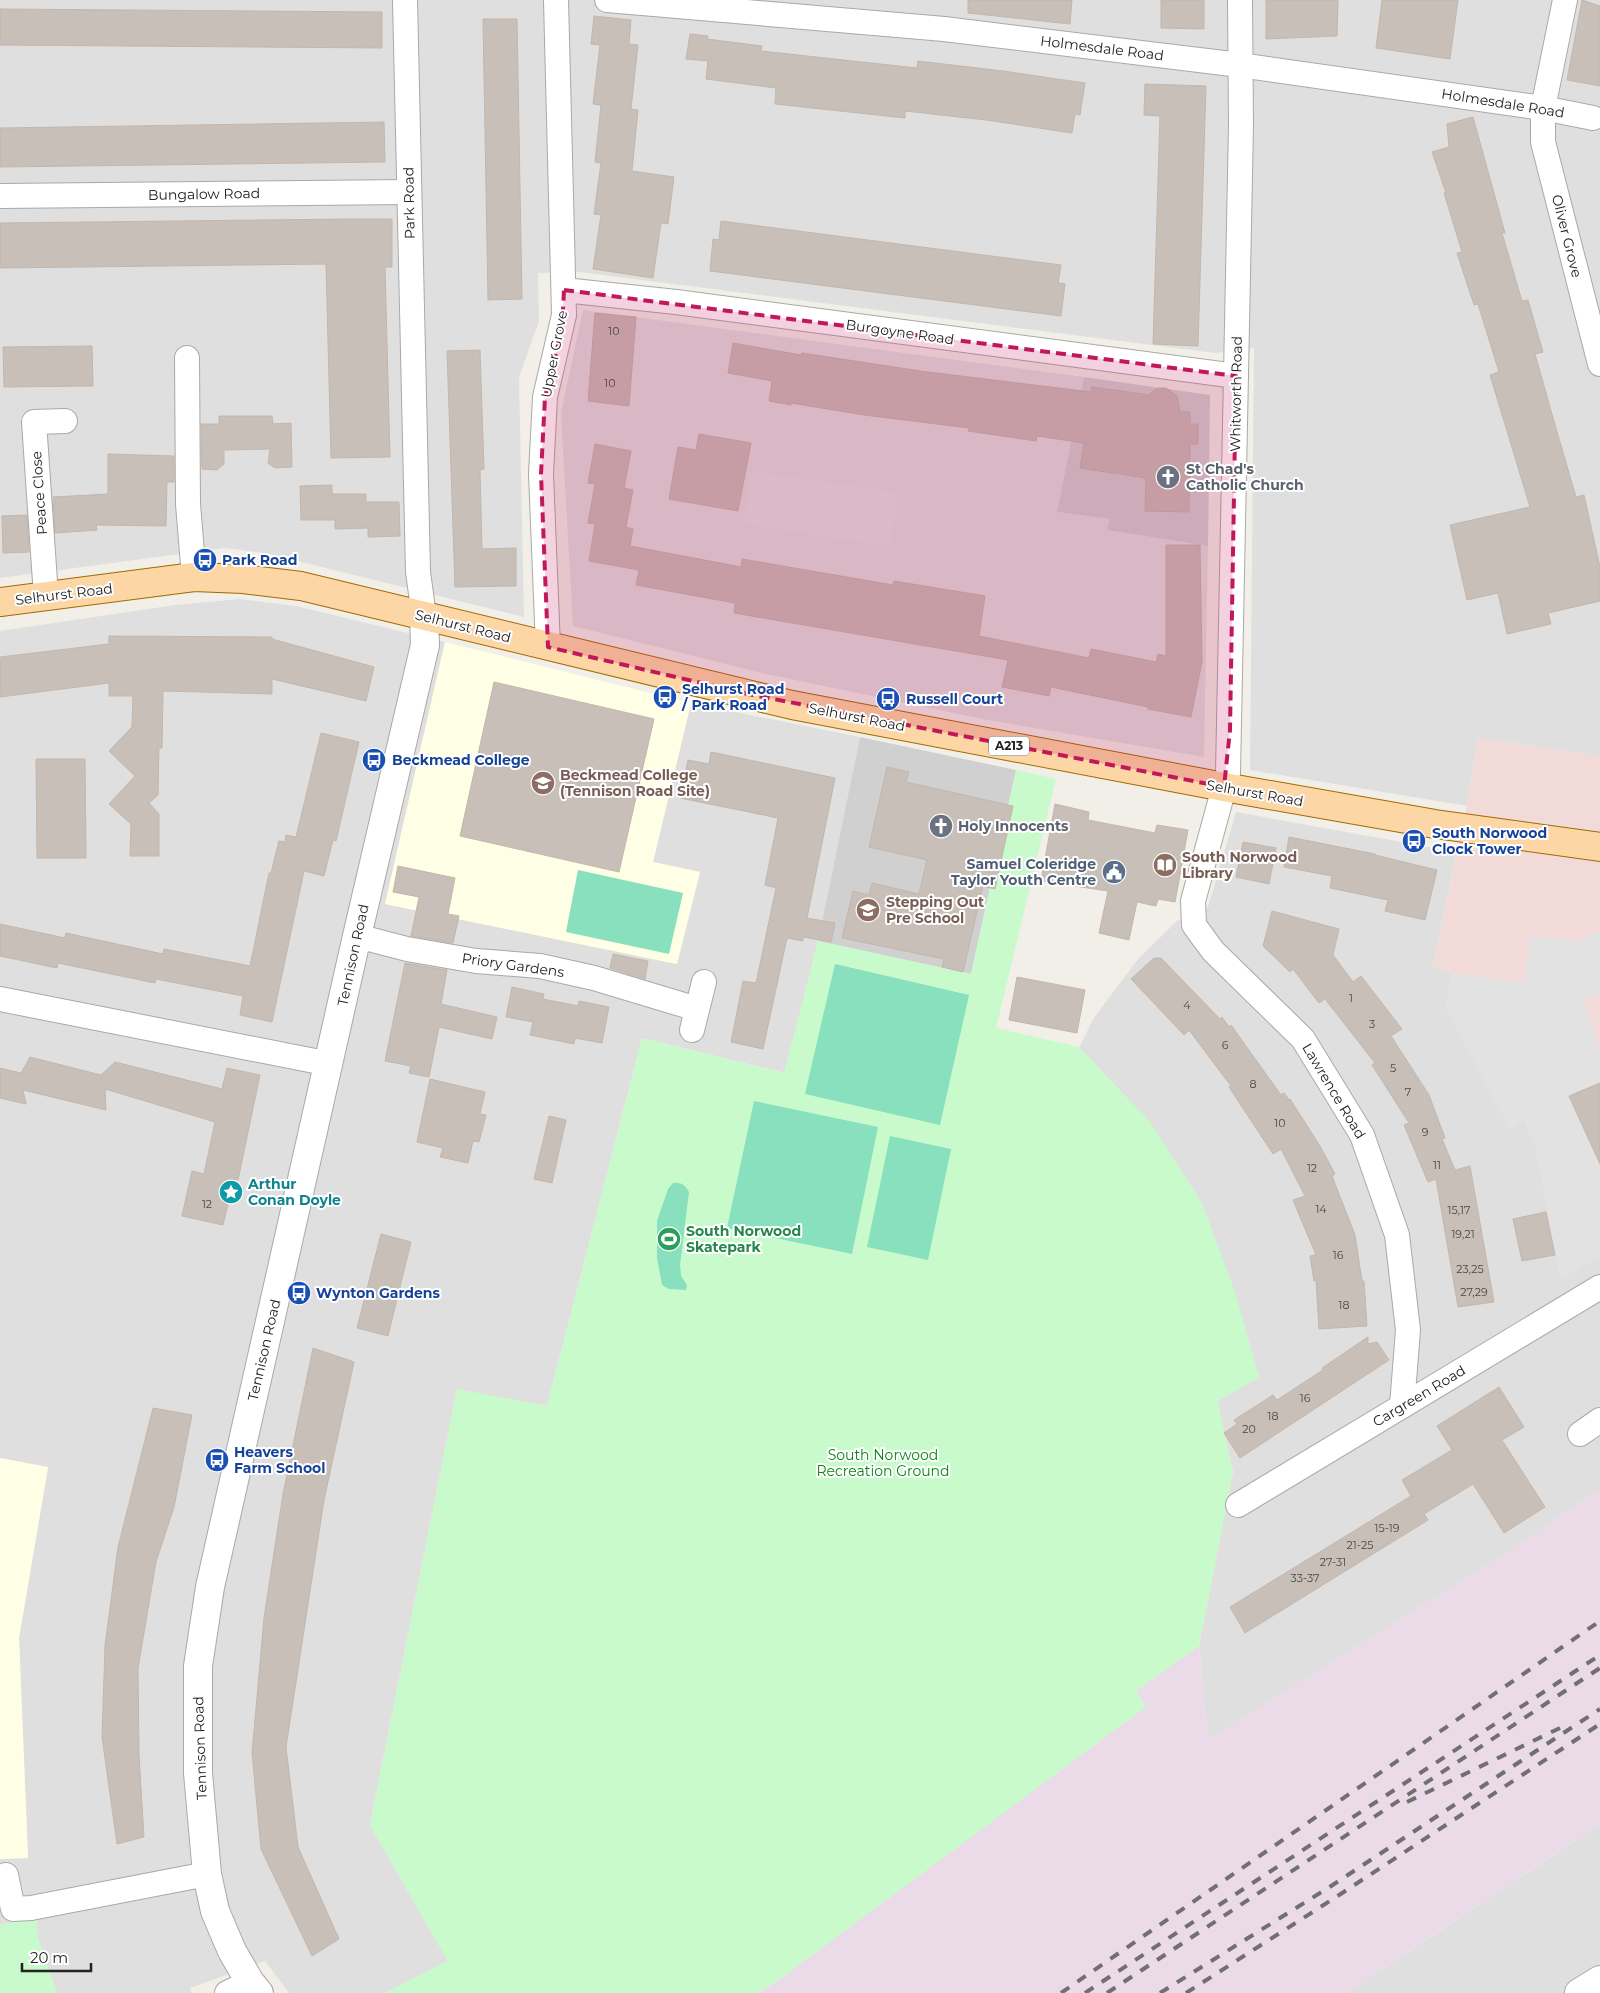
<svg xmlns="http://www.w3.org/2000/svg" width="1600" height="1993" font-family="Montserrat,sans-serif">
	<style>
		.residential { fill: #e0dfdf }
		.commercial { fill: #f2dad9 }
		.industrial { fill: #ebdbe8 }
		.education { fill: #ffffe5 }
		.religious { fill: #d0d0d0 }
		.park { fill: #c8facc }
		.pitch { fill: #88e0be }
		.parking { fill: #e2e2e2 }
		.building { fill: #c7bfb8; stroke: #c4b6ab }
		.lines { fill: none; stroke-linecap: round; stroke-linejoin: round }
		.minor-casing { stroke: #a9a9a9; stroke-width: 26 }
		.tertiary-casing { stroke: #a9a9a9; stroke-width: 30 }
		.primary-casing { stroke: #a06b00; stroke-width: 30 }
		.minor { stroke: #fff; stroke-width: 24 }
		.tertiary { stroke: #fff; stroke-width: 28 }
		.primary { stroke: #fcd6a4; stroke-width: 28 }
		.rail { stroke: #707070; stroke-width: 4; stroke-dasharray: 10 10; stroke-linecap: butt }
		.marked { fill: #c2185b; fill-opacity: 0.2; stroke: #c2185b; stroke-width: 4; stroke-dasharray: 10 6; stroke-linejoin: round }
		.labels { text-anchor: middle; stroke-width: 4; stroke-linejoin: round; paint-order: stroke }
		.number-label { font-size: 11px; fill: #4b4948 }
		.shield { fill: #fff; stroke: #646464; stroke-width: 1 }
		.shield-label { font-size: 12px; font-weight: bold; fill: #222 }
		.street-label { font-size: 14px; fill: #222; stroke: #fff }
		.worship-label { font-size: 14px; font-weight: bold; fill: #5b616d; stroke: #fff; text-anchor: start }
		.transit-label { font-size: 14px; font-weight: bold; fill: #164399; stroke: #fff; text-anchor: start }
		.education-label { font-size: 14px; font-weight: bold; fill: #785e54; stroke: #fff; text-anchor: start }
		.service-label { font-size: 14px; font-weight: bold; fill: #4e5e75; stroke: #fff; text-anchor: end }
		.culture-label { font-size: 14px; font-weight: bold; fill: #0d838f; stroke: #fff; text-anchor: start }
		.leisure-label { font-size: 14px; font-weight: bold; fill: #27864d; stroke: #fff; text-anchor: start }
		.park-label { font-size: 14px; fill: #0c8416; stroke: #fff }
	</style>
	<rect width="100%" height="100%" fill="#f2efe9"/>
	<!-- residential -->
	<g class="residential">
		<path d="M0,0H1600V756L1478,738L1467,806L1250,770L1254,348L1215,353L579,272L538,273L539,321L519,377L524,617L265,553L225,548L0,578Z"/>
		<path d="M583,310L1084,377L1057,512L1110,519L1107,530L1208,546L1204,757L983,719L766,674L573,626L561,413Z"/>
		<path d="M240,599L296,606L445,642L385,904L677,964L700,872L653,862L691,703L860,737L818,941L785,1073L642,1038L547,1406L457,1390L370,1825L448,1961L385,1993H289L265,1961L190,1988L192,1993H57L38,1939L36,1918L0,1925V1859L28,1858L19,1638L48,1468L0,1458V631L175,605Z"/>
		<path d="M1236,812L1457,852L1433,966L1452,973L1510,1129L1525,1118L1536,1149L1561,1279L1600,1255V1489L1510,1551L1208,1740L1199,1646L1233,1472L1217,1401L1259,1377L1150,1122L1079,1048L1093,1019L1138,959L1177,921L1208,907Z"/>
		<path d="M1600,1824V1993H1346L1441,1930Z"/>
	</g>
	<!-- commercial -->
	<path class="commercial" d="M1478,738L1600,756V1160L1599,1161L1600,1255L1561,1279L1536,1149L1526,1119L1510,1129L1445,1008L1452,973L1433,966L1467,806Z"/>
	<!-- industrial -->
	<path class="industrial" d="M1600,1489V1824L1346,1993H758L780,1979L1145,1707L1136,1691L1199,1646L1208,1740L1510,1551Z"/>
	<!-- education -->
	<g class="education">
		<path d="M445,642L691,703L653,862L700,872L677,964L385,904Z"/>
		<path d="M0,1458L48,1467L19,1638L28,1858L0,1859Z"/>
	</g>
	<!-- religious -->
	<g class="religious">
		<path d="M1084,377L1210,395L1208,546L1107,530L1110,519L1057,512Z"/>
		<path d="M860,737L1016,770L971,974L818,941Z"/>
	</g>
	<!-- park -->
	<g class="park">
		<path d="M1016,770L1056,779L996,1028L1079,1047L1150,1122L1202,1203L1235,1292L1259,1377L1217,1401L1233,1472L1199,1646L1136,1691L1146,1707L780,1979L758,1993H385L448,1961L370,1825L457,1389L547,1406L642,1038L784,1073L818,941L971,974Z"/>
		<path d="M36,1918L38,1939L57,1993H0V1925Z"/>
	</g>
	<!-- pitch -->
	<g class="pitch">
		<path d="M578,870L683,893L669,954L566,932Z"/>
		<path d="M835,964L969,995L940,1125L805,1094Z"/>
		<path d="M754,1101L878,1127L852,1254L727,1228Z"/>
		<path d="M890,1136L951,1149L928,1260L867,1247Z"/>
		<path d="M673,1183C681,1182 685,1185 689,1192L680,1265L681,1276L687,1285L686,1290L669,1289L662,1285L657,1258V1221L668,1189Z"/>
	</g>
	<!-- parking -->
	<g class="parking">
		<path d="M752,471L898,492L891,546L744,524Z"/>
		<path d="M1592,933H1600V994L1584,1001L1600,1051V1083L1569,1096L1600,1165V1255L1561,1279L1536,1149L1526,1119L1510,1129L1445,1008L1452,973L1525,983L1530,936L1581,941Z"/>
	</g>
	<!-- building -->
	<g class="building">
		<path d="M968,0H1072L1070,24L968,13Z"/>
		<path d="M1161,0H1204V29L1161,28Z"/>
		<path d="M1266,0H1338L1337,36L1266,39Z"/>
		<path d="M1382,0H1458L1450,59L1376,48Z"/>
		<path d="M1582,0L1600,6V86L1567,80Z"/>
		<path d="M0,9L382,12V48L0,45Z"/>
		<path d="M594,16L631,20L629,44L638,45L631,109L638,110L632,171L674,177L668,224L661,223L653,278L593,269L601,215L594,214L601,163L595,162L601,105L593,104L600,45L591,44Z"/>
		<path d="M483,19H517L522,299L488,300Z"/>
		<path d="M690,34L708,36L707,39L762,46L761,51L917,68L918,61L1003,71L1085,83L1080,115L1075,114L1072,133L986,120L905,111V118L775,104L776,88L706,79L708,61L686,59Z"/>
		<path d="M1145,84L1206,86L1198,346L1153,344L1160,116L1144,115Z"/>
		<path d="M1473,117L1505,233H1502L1522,301L1528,300L1543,352L1535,354L1555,425L1576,497L1584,495L1600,567V601L1548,613L1551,624L1507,634L1498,593L1467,600L1450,525L1530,507L1490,375L1499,372L1478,304L1474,305L1457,253L1462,252L1444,193H1446L1432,152L1449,147L1447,124Z"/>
		<path d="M384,122L385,162L0,167V128Z"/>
		<path d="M349,219H392V267H385L390,457L331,458L326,264L0,268V223Z"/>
		<path d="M721,221L1061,265L1058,283L1065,284L1061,316L710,271L713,239L719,240Z"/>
		<path d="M595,313L636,317L629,406L588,401Z"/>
		<path d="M733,343L801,355L802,353L920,371L1091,392L1092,387L1149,395L1153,391L1159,388H1166L1177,396L1180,412H1190V424H1198V444H1190L1189,512L1145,511L1146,478L1080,468L1084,443L1037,436L1036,441L968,431L969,428L864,415L791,403V405L769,401L772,381L728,373Z"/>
		<path d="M92,346L93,386L4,387L3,347Z"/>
		<path d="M480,350L484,469L480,470L482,549L516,548V586L455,587L447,351Z"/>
		<path d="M219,416H272L273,424L291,423L292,467L275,468L268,463L270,449L224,450V464L217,470L202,469L201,424H219Z"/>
		<path d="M699,434L751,443L738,511L669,499L678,447L696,450Z"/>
		<path d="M595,444L631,451L624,488L633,490L626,527L633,529L630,546L741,567L742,559L893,585L894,581L985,596L979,636L1089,658L1091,649L1156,662L1158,654L1166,656V545H1200L1202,662L1191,717L1148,709V707L1051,687L1049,696L1002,687L1008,660L734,613L735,603L636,585L639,570L589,561L595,524L588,523L595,484L588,483Z"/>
		<path d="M108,454L174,456V482H167L166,526L96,525L97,530L55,533L53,497L108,494Z"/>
		<path d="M332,485V494H366V502H399L400,536L368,537V528L335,529V520H301L300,486Z"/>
		<path d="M27,515L29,552L3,553L2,516Z"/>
		<path d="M109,636L272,637V639L374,667L366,701L272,679V694L163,691L162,748H159L158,795L149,803L159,814V856H130L131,824L109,804L135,776L109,751L132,727L133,696H109V683L0,697V657L109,644Z"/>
		<path d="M494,682L654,719L619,872L460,836Z"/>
		<path d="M321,733L359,742L336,841L333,840L324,876L304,871L272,1022L240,1015L243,996L156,979L155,983L58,963L57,968L0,956V924L65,938L66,933L163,954L164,949L250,966L269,873H271L279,841L285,842L286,835L296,837Z"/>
		<path d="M711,752L835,778L807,918L835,923L831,942L803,937V941L787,938L763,1049L731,1042L743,981L756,983L776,888L765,885L778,818L680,798L688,760L709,764Z"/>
		<path d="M36,759H85L86,858H37Z"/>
		<path d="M887,767L909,772L906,782L1013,806L995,889L983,886L963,972L942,967L944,959L842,938L853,891L869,895L872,883L919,894L927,860L869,847Z"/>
		<path d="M1055,804L1089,812L1088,820L1155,833L1157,825L1188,830L1175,902L1158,899L1156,906L1137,902L1129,940L1099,933L1108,891L1041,881Z"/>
		<path d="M1289,837L1375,854V855L1437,870L1425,920L1385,911L1388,900L1330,888L1332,876L1284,867Z"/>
		<path d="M1243,842L1276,848L1269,884L1236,877Z"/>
		<path d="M398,866L455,878L448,914L459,916L453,943L411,936L419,897L393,892Z"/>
		<path d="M1272,911L1339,929L1333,955L1353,982L1361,976L1402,1029L1391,1036L1429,1095L1445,1138L1442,1139L1455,1170L1470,1166L1494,1302L1458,1307L1436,1179L1428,1182L1404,1125L1409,1123L1372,1065L1375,1063L1325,999L1319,1003L1293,969L1290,972L1263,946Z"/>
		<path d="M613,954L648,961L645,979L610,968Z"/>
		<path d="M1154,958H1161L1220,1019L1222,1017L1229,1027L1231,1025L1281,1095L1284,1093L1289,1100L1290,1099L1320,1146L1335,1174L1332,1176L1355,1235L1362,1281H1364L1367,1326L1319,1329L1316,1280L1314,1281L1310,1256L1316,1255L1293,1200L1305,1196L1281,1149L1273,1154L1229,1087L1231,1086L1189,1030L1184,1035L1131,979Z"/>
		<path d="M405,963L447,970L441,1004L497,1017L492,1039L439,1027L429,1077L409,1073L411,1066L385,1061Z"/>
		<path d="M1017,977L1085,990L1077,1033L1009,1020Z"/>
		<path d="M512,987L544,994L543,999L578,1006L579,1001L609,1007L602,1043L575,1038L574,1044L530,1035L533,1022L506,1017Z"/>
		<path d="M30,1057L101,1075L115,1062L222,1089L227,1068L260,1075L238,1180L234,1179L223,1225L182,1216L192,1171L204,1174L215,1122L105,1089L106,1110L23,1090L26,1104L0,1098V1068L21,1073Z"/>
		<path d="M430,1079L485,1092L480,1114L486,1115L479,1142L473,1141L468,1163L440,1157L443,1148L417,1142Z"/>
		<path d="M1600,1083V1164L1569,1096Z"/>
		<path d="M549,1116L566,1120L552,1183L534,1179Z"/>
		<path d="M1546,1212L1555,1255L1522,1261L1513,1219Z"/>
		<path d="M381,1234L411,1242L388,1336L357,1328Z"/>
		<path d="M1368,1337V1344L1377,1342L1389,1360L1240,1458L1224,1433L1237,1424L1234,1420L1273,1395L1277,1400L1323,1370L1322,1368Z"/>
		<path d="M313,1348L354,1362L324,1500L286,1747L298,1847L339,1939L312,1956L261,1849L252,1753L264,1618L283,1494Z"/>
		<path d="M1499,1387L1524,1427L1502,1440L1545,1507L1504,1533L1473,1484L1424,1514L1428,1520L1245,1633L1230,1607L1411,1496L1402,1480L1452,1450L1437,1426Z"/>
		<path d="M153,1408L192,1415L174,1507L156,1562L138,1668L139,1755L144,1837L117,1844L102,1737L105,1646L118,1547Z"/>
	</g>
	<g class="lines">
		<!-- minor casing -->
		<g class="minor-casing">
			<g id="minor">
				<path d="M405,0L418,572L424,616"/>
				<path d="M607,0L944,29L1240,65L1543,108L1593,118"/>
				<path d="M1240,0L1241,125L1228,773L1193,901L1194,925L1213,951L1303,1039L1362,1135L1397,1235L1408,1330L1402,1406"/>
				<path d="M1565,0L1543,108V142L1600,364"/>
				<path d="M0,196L408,192"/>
				<path d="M564,290L676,302L1236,376"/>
				<path d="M187,358L188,504L194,577"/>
				<path d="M46,596L34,422L65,421"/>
				<path d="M548,647L541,474L545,397L564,315L556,0"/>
				<path d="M357,936L407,949L476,961L540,966L594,978L697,1009"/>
				<path d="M0,999L330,1064"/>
				<path d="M692,1030L704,982"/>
				<path d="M1580,1434L1600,1420"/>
				<path d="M1238,1505L1600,1287"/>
				<path d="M6,1875L13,1909L31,1908L207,1874"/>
				<path d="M227,1993L250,1982"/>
			</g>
		</g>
		<!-- tertiary casing -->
		<g class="tertiary-casing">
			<g id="tertiary">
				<path d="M259,1993L250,1982L232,1951L215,1911L207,1874L198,1773V1666L210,1587L357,936L425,645L424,616"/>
				<path d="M1579,1993L1600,1980"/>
			</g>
		</g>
		<!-- primary casing -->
		<g class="primary-casing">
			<path id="primary" d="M0,602L194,577L243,579L301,586L792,705L1224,787L1435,824L1600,847"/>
		</g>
		<!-- minor -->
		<use href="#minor" class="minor"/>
		<!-- tertiary -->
		<use href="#tertiary" class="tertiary"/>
		<!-- primary -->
		<use href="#primary" class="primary"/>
		<!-- rail -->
		<g class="rail">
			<path d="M1407,1802L1562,1727"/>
			<path d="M1061,1993L1600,1621"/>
			<path d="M1085,1993L1600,1655"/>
			<path d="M1107,1993L1600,1668"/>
			<path d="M1160,1993L1328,1888L1600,1709"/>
			<path d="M1186,1993L1333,1899L1600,1724"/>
		</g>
	</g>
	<!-- marked area -->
	<path class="marked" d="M564,290L1236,376L1230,730L1224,787L748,694L548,647L541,474L545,397L562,329Z"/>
	<!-- icons -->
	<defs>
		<g id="church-disc" transform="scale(1.25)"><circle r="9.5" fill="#6b7280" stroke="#fff"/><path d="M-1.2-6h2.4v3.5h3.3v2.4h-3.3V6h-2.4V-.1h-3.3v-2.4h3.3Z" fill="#fff"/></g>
		<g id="bus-disc" transform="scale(1.25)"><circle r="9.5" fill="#1a4fb4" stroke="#fff"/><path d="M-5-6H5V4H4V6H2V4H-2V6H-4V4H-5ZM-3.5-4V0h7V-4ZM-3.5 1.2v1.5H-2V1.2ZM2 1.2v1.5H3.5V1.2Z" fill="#fff"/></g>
		<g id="school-disc" transform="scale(1.25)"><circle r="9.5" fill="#8d6e63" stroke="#fff"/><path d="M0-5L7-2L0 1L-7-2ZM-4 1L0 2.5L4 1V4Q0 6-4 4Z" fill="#fff"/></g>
		<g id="library-disc" transform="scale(1.25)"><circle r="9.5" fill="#8d6e63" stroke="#fff"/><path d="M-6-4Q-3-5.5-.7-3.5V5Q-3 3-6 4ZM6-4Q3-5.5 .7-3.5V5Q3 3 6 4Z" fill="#fff"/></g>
		<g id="civic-disc" transform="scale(1.25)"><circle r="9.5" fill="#5c6f8a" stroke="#fff"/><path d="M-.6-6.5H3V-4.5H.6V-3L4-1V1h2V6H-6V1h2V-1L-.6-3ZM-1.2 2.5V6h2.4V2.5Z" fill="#fff"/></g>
		<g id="sight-disc" transform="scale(1.25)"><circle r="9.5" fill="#0f9aa8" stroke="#fff"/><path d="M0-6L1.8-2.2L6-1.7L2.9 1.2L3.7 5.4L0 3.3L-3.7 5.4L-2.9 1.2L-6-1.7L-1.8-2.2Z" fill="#fff"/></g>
		<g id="stadium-disc" transform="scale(1.25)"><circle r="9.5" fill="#2e9e5b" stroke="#fff"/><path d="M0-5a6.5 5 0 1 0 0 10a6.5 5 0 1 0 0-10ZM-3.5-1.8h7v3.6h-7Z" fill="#fff"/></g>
	</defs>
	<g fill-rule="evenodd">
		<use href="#church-disc" x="1168" y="477"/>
		<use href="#bus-disc" x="205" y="560"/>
		<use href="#bus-disc" x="665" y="697"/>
		<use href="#bus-disc" x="888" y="699"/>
		<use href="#bus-disc" x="374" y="760"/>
		<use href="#school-disc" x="543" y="783"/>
		<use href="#church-disc" x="941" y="826"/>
		<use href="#bus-disc" x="1414" y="841"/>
		<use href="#library-disc" x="1165" y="865"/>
		<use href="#civic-disc" x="1114" y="872"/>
		<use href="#school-disc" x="868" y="910"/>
		<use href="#sight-disc" x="231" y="1192"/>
		<use href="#stadium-disc" x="669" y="1239"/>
		<use href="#bus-disc" x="299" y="1293"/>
		<use href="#bus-disc" x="217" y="1460"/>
	</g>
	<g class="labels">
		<!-- number labels -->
		<g class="number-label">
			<text x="614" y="335">10</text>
			<text x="610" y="387">10</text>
			<text x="1351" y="1002">1</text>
			<text x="1187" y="1009">4</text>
			<text x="1372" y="1028">3</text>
			<text x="1225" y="1049">6</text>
			<text x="1393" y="1072">5</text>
			<text x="1253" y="1088">8</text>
			<text x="1408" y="1096">7</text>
			<text x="1280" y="1127">10</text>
			<text x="1425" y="1136">9</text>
			<text x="1437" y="1169">11</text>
			<text x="1312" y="1172">12</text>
			<text x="207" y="1208">12</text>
			<text x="1321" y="1213">14</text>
			<text x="1459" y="1214">15,17</text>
			<text x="1463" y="1238">19,21</text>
			<text x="1338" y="1259">16</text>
			<text x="1470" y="1273">23,25</text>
			<text x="1474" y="1296">27,29</text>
			<text x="1344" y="1309">18</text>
			<text x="1305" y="1402">16</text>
			<text x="1273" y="1420">18</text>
			<text x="1249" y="1433">20</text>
			<text x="1387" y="1532">15-19</text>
			<text x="1360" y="1549">21-25</text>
			<text x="1333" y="1566">27-31</text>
			<text x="1305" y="1582">33-37</text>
		</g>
		<!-- shield labels -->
		<rect class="shield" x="989" y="736.5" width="40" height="19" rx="4"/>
		<g class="shield-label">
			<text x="1009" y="750">A213</text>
		</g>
		<!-- street labels -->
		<g class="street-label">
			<text transform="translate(1102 48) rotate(7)" y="5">Holmesdale Road</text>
			<text transform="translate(1503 103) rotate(9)" y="5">Holmesdale Road</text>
			<text transform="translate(204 194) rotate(-1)" y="5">Bungalow Road</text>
			<text transform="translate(409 203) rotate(-91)" y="5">Park Road</text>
			<text transform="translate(1567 236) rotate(76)" y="5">Oliver Grove</text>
			<text transform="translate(900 332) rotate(8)" y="5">Burgoyne Road</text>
			<text transform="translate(554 354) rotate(-79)" y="5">Upper Grove</text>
			<text transform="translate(1236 394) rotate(-89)" y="5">Whitworth Road</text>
			<text transform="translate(39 493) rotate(-94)" y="5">Peace Close</text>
			<text transform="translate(64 594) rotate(-7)" y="5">Selhurst Road</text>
			<text transform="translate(463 626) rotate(14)" y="5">Selhurst Road</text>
			<text transform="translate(857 717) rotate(11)" y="5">Selhurst Road</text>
			<text transform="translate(1255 793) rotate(10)" y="5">Selhurst Road</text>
			<text transform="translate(353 955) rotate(-78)" y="5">Tennison Road</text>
			<text transform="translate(513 965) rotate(8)" y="5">Priory Gardens</text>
			<text transform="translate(1334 1091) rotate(59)" y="5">Lawrence Road</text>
			<text transform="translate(264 1350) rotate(-77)" y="5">Tennison Road</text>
			<text transform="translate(1419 1396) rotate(-31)" y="5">Cargreen Road</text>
			<text transform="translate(200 1748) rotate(-92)" y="5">Tennison Road</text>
		</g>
		<!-- worship labels -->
		<g class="worship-label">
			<text x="1186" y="474">St Chad's<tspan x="1186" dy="16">Catholic Church</tspan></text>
			<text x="958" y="831">Holy Innocents</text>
		</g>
		<!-- transit labels -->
		<g class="transit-label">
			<text x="222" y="565">Park Road</text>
			<text x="682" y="694">Selhurst Road<tspan x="682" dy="16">/ Park Road</tspan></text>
			<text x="906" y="704">Russell Court</text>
			<text x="392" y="765">Beckmead College</text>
			<text x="1432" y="838">South Norwood<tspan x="1432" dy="16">Clock Tower</tspan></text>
			<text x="316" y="1298">Wynton Gardens</text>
			<text x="234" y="1457">Heavers<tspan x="234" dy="16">Farm School</tspan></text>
		</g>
		<!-- education labels -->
		<g class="education-label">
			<text x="560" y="780">Beckmead College<tspan x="560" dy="16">(Tennison Road Site)</tspan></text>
			<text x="1182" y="862">South Norwood<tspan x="1182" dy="16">Library</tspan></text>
			<text x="886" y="907">Stepping Out<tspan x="886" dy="16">Pre School</tspan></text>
		</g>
		<!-- service labels -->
		<g class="service-label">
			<text x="1096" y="869">Samuel Coleridge<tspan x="1096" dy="16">Taylor Youth Centre</tspan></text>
		</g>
		<!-- culture labels -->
		<g class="culture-label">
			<text x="248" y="1189">Arthur<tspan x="248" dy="16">Conan Doyle</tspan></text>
		</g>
		<!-- leisure labels -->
		<g class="leisure-label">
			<text x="686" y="1236">South Norwood<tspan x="686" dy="16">Skatepark</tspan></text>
		</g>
		<!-- park labels -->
		<g class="park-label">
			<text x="883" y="1460">South Norwood<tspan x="883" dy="16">Recreation Ground</tspan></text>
		</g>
	</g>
	<!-- scale -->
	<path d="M22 1963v8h69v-8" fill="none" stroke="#222222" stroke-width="2.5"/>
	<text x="30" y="1963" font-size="15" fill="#222222" stroke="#ffffff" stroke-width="4" paint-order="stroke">20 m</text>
</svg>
